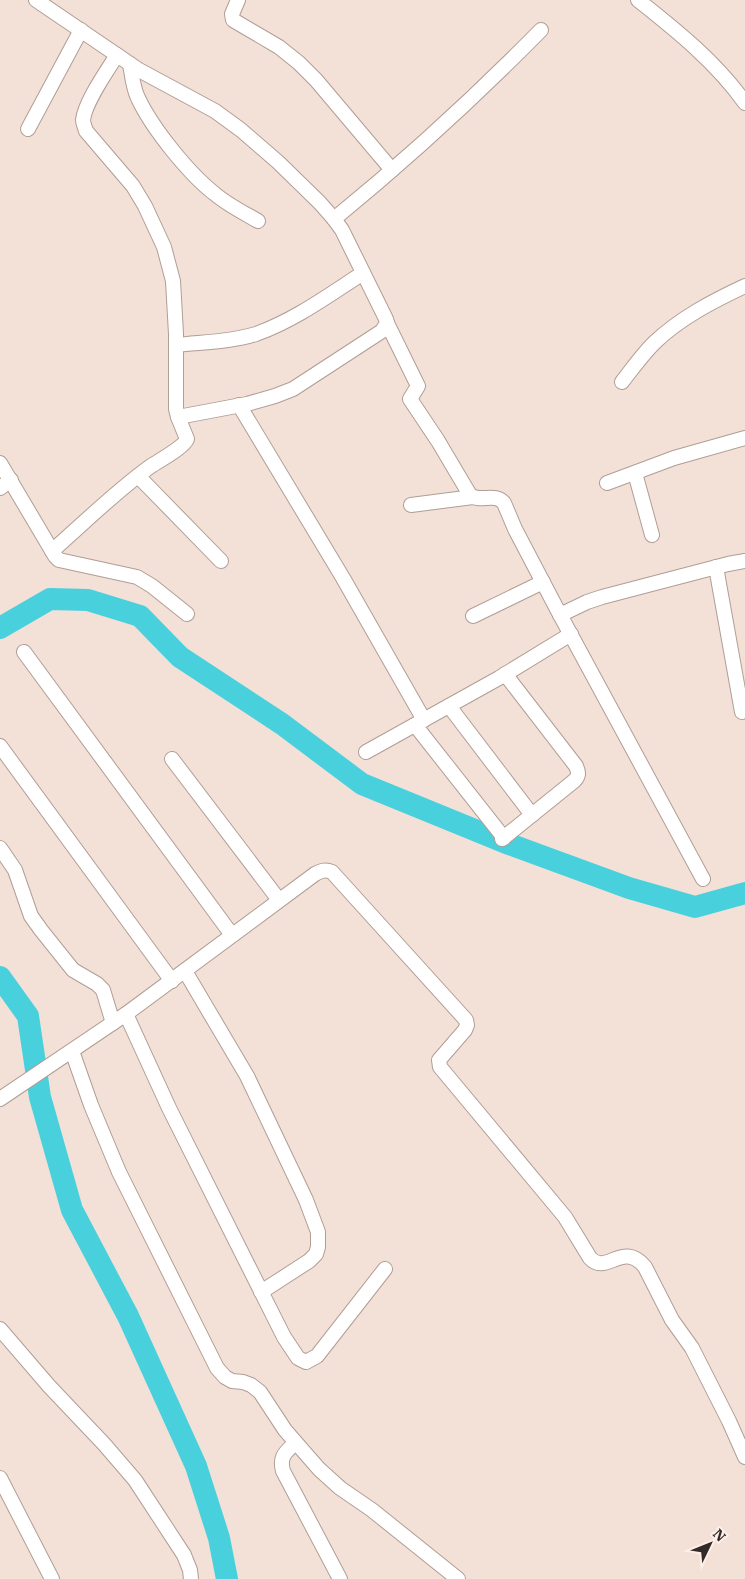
<svg xmlns="http://www.w3.org/2000/svg" width="745" height="1579" font-family="'IBM Plex Serif',serif">
	<style>
		.lines { fill: none; stroke-linecap: round; stroke-linejoin: round }
		.river { stroke: #48d1dd; stroke-width: 22 }
		.minor-casing { stroke: #b09e95; stroke-width: 16 }
		.minor { stroke: #fff; stroke-width: 14 }
	</style>
	<rect width="100%" height="100%" fill="#f3e0d7"/>
	<g class="lines">
		<!-- river -->
		<g class="river">
			<path d="M0,628L50,599L88,600L140,616L180,657L282,724L362,784L509,844L629,888L695,907L745,893"/>
			<path d="M0,977L28,1016L40,1097L72,1210L128,1316L196,1466L219,1538L227,1579"/>
		</g>
		<!-- minor casing -->
		<g class="minor-casing">
			<g id="minor">
				<path d="M36,0L139,70L215,111L241,130L278,162L320,203L334,219L342,230L386,319L387,323L382,331L293,389L275,396L247,404L178,417"/>
				<path d="M238,0L232,14L233,20L279,47L299,63L316,80L392,170"/>
				<path d="M638,0C676,30 717,63 745,103"/>
				<path d="M130,64C132,75 133,88 138,98C152,128 189,174 215,194C228,205 244,213 258,221"/>
				<path d="M28,129L81,30"/>
				<path d="M334,219C406,160 475,97 541,30"/>
				<path d="M387,323L418,386L410,399L438,441L470,495C480,503 495,492 504,503L515,529L558,611L703,879"/>
				<path d="M176,345C202,342 231,342 256,334C295,320 329,295 363,273"/>
				<path d="M622,382C632,369 642,355 654,343C680,318 713,301 745,286"/>
				<path d="M239,405L343,578L424,720"/>
				<path d="M0,463L55,556L59,560L137,577L152,586L187,614"/>
				<path d="M635,473L652,535"/>
				<path d="M138,476L221,561"/>
				<path d="M607,483L674,458L745,438"/>
				<path d="M0,488L11,480"/>
				<path d="M411,505L473,497"/>
				<path d="M52,551C85,522 116,491 151,466C160,460 184,447 187,439L178,417L176,409V334L173,281L164,247L145,206L133,186L86,131C85,127 83,124 83,120C85,102 107,71 117,55"/>
				<path d="M716,567L742,712"/>
				<path d="M560,615L587,602L602,597L728,564L745,561"/>
				<path d="M473,616L543,582"/>
				<path d="M24,652L232,935"/>
				<path d="M449,706L532,815"/>
				<path d="M415,725L504,838"/>
				<path d="M0,746L172,981"/>
				<path d="M366,752L499,678L571,634"/>
				<path d="M172,759L279,900"/>
				<path d="M502,839L574,781C579,776 579,773 576,766L505,674"/>
				<path d="M0,848L15,870L31,916L41,930L73,970L97,984L103,990L113,1023"/>
				<path d="M185,971L247,1076L306,1200L318,1232V1247L316,1254L309,1261L261,1292"/>
				<path d="M126,1014L169,1108L284,1337L298,1358L306,1362L317,1356L385,1269"/>
				<path d="M72,1051L91,1105L119,1172L217,1368L225,1377L232,1381L243,1382L251,1385L260,1392L285,1430L319,1469L340,1488L372,1510L458,1579"/>
				<path d="M0,1099L126,1014L315,874C321,871 325,869 332,872L466,1020L467,1025L465,1030L439,1060L440,1067L565,1217L590,1258C606,1276 623,1240 645,1267L672,1320L692,1348L729,1421L745,1457"/>
				<path d="M0,1329L49,1386L104,1444L135,1480L184,1555L190,1570L191,1579"/>
				<path d="M295,1443C286,1452 279,1456 283,1471L340,1579"/>
				<path d="M0,1478L52,1579"/>
			</g>
		</g>
		<!-- minor -->
		<use href="#minor" class="minor"/>
	</g>
	<!-- north arrow -->
	<g transform="translate(710 1544) rotate(47)" stroke="#feeee7" stroke-width="4" paint-order="stroke">
	<path d="M0-4L9 19L0 12L-9 19Z" fill="#312a26"/>
	<text y="-8" font-size="14" font-weight="bold" text-anchor="middle" fill="#312a26">N</text>
	</g>
</svg>
